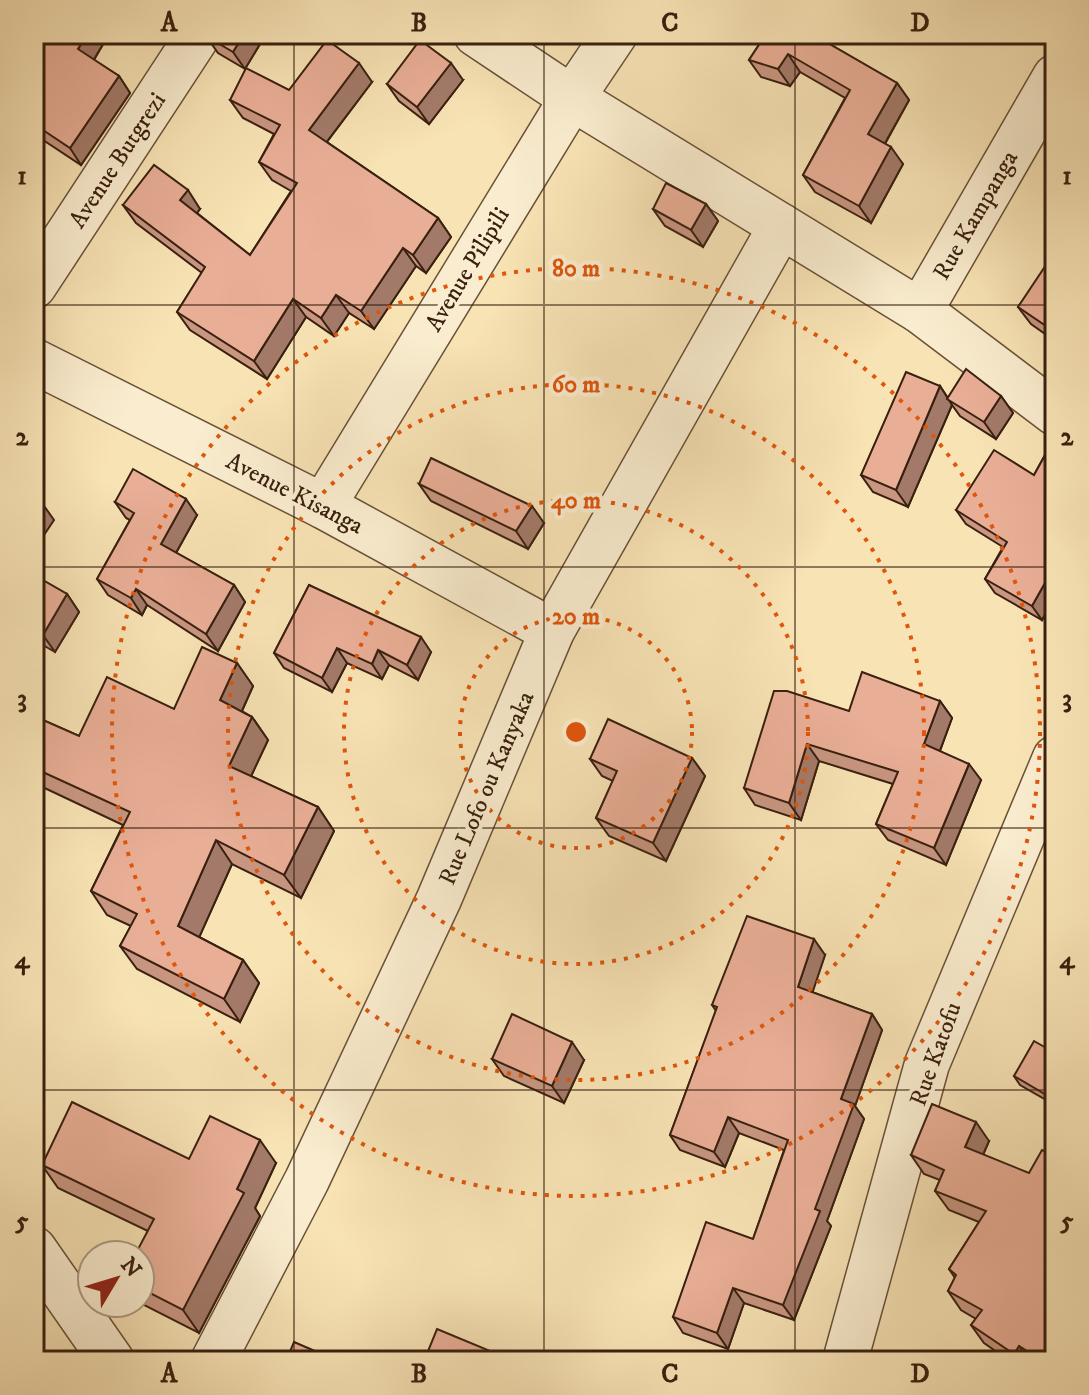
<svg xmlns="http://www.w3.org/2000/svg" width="1089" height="1395" font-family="'IM FELL DW Pica',serif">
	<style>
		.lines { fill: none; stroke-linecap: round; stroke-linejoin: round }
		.street-casing { stroke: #695138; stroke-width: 47 }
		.street { stroke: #faedcf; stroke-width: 44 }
		.wall { fill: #c89681; stroke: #39200f; stroke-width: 2 }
		.shaded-wall { fill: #a37a69; stroke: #39200f; stroke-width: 2 }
		.building { fill: #e9ae96; stroke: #39200f; stroke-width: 2 }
		.grid { fill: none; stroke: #39200f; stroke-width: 2; stroke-opacity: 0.55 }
		.ring { fill: none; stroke: #df560c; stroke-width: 4; stroke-dasharray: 4 8 }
		.labels { text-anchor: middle; stroke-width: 8; stroke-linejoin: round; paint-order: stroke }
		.street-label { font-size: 24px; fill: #39200f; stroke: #faedcf }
		.centre { fill: #df560c; stroke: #faedcf; stroke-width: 4 }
		.ring-label { font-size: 24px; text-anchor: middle; font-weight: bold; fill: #df560c; stroke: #faedcf; stroke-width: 8; stroke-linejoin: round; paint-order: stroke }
		.neatline { fill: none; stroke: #39200f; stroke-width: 3 }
		.grid-label { font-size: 26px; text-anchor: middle; font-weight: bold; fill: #39200f }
	</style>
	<rect width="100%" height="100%" fill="#f8e3b5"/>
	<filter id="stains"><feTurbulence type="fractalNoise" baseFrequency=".0025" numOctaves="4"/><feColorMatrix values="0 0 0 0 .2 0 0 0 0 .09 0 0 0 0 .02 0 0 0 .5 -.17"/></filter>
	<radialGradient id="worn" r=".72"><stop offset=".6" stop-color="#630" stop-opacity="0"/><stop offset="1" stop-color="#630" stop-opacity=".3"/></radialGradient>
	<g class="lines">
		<!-- street casing -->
		<g class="street-casing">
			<g id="street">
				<path d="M476,34L572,98L920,311L1055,413"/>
				<path d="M34,286L199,34"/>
				<path d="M920,311L1055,77"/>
				<path d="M34,361L323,506L552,631"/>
				<path d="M323,506L572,98L615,34"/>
				<path d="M34,1249L112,1361"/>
				<path d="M213,1361L307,1180L439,899L552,631L781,226"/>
				<path d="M845,1361L927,1064L1055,758"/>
			</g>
		</g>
		<!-- street -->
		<use href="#street" class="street"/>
	</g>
	<!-- wall -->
	<g class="wall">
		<path d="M34,34H109L94,60L119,76L130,93L81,165L34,134Z"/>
		<path d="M266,34L245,69L218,53L206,36Z"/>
		<path d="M766,34H824L821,39L897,83L909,100L885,144L903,164L871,223L815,192L803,175L845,98L800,72L790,86L761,77L749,60Z"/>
		<path d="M463,80L429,124L399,101L387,84Z"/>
		<path d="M372,82L327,142L438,218L451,237L426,273L416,266L374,329L349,313L334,336L306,317L267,379L190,330L177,312L202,273L136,223L123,205L200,209L197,213L250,255L291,191L272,180L259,162L274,134L243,118L230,100L289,90Z"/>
		<path d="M706,204L718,221L703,247L665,226L653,209Z"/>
		<path d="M1055,258V341L1031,324L1018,307Z"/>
		<path d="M940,386L948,398L1001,396L1013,413L996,439L960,416L952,405L908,507L873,492L861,475Z"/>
		<path d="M1055,437V596L1042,620L995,593L985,579L1003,547L966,524L956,510L1034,475Z"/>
		<path d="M419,484L544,523L528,549L431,501Z"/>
		<path d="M115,502L197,515L176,553L234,585L245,602L218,651L147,605L142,615L108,595L97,579L130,520L126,518Z"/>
		<path d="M34,575L67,594L79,612L55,652L34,640Z"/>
		<path d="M309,585L431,652L418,680L389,665L382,679L347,663L332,692L284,668L274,653Z"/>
		<path d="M237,663L253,686L242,711L252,717L268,740L251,776L318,807L334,831L301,898L232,864L199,937L243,960L259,983L240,1022L137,969L120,946L131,926L107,915L91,891L123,825L34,783V716L79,736L174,709Z"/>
		<path d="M940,701L952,718L940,751L981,780L946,865L888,840L876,824L893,784L819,761L801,820L755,805L744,788L849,711Z"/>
		<path d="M692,758L705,776L666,861L609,836L596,818L613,781L602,776L590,759Z"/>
		<path d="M825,955L812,992L872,1014L882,1030L855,1106L864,1119L827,1221L831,1226L794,1320L744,1303L728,1349L683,1333L673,1317L753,1239L784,1150L739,1133L725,1167L680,1150L670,1135L716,1011L712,1005Z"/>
		<path d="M1055,1053V1105L1020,1085L1014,1076Z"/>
		<path d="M492,1059L584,1060L564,1103L504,1076Z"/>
		<path d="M989,1141L983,1155L1055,1361H1010L984,1343L971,1325L976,1319L961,1310L948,1291L955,1278L949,1269L979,1222L949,1210L935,1191L940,1180L924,1174L911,1155Z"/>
		<path d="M189,1159L276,1163L255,1208L260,1216L199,1333L140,1303V1255L148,1231L58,1188L42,1165Z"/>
	</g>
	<!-- shaded-wall -->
	<g class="shaded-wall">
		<path d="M87,34H109L90,66L78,49Z"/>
		<path d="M244,34H266L245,69L233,52Z"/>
		<path d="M807,34H824L816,47Z"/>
		<path d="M788,54L800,72L790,86L778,69Z"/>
		<path d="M359,63L372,82L322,148L309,130Z"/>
		<path d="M451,63L463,80L429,124L417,107Z"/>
		<path d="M119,76L130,93L81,165L70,148Z"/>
		<path d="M897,83L909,100L880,152L868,134Z"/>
		<path d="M891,147L903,164L871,223L859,206Z"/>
		<path d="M188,190L200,209L193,218L180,200Z"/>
		<path d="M706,204L718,221L703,247L691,230Z"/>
		<path d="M438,218L451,237L426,273L413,255Z"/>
		<path d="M403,248L416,266L374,329L361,311Z"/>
		<path d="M336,295L349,313L334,336L321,318Z"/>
		<path d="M293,299L306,317L267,379L254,361Z"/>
		<path d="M940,386L952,405L908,507L896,490Z"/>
		<path d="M1001,396L1013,413L996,439L984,422Z"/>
		<path d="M186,499L197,515L172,560L161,544Z"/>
		<path d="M42,503L54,520L36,547L34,544V515Z"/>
		<path d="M532,506L544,523L528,549L516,531Z"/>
		<path d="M1055,565V596L1042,620L1032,606Z"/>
		<path d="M234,585L245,602L218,651L206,634Z"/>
		<path d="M136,589L147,605L142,615L131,598Z"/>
		<path d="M67,594L79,612L55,652L43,635Z"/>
		<path d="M421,637L431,652L418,680L407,665Z"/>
		<path d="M337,648L347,663L332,692L322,678Z"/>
		<path d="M378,650L389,665L382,679L372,664Z"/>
		<path d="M237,663L253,686L236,724L220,700Z"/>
		<path d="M940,701L952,718L936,761L924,744Z"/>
		<path d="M252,717L268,740L245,789L229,766Z"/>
		<path d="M807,744L819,761L801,820L789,803Z"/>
		<path d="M692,758L705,776L666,861L653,843Z"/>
		<path d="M969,764L981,780L946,865L934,848Z"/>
		<path d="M318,807L334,831L301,898L284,875Z"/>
		<path d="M216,840L232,864L194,949L178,926Z"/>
		<path d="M814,939L825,955L809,1003L798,987Z"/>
		<path d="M243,960L259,983L240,1022L224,999Z"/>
		<path d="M872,1014L882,1030L855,1106L864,1119L827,1221L831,1226L794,1320L783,1305L841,1099Z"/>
		<path d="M572,1042L584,1060L564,1103L552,1086Z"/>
		<path d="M728,1117L739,1133L725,1167L714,1152Z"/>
		<path d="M976,1122L989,1141L978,1166L965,1147Z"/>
		<path d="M260,1140L276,1163L255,1208L260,1216L199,1333L183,1310L237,1189Z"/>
		<path d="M733,1288L744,1303L728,1349L717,1333Z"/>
		<path d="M1055,1336V1361H1042L1041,1360Z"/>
		<path d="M1019,1346L1030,1361H1019L1014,1354Z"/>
	</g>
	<!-- building -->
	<g class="building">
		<path d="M34,34H87L78,49L119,76L70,148L34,124Z"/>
		<path d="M207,34H244L233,52L206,36Z"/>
		<path d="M766,34H812L897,83L868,134L891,147L859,206L803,175L850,90L788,54L778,69L749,60Z"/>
		<path d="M327,40L359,63L309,130L438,218L413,255L403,248L361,311L336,295L321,318L293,299L254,361L177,312L205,267L123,205L154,165L188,190L180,200L250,255L297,183L259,162L280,125L230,100L246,68L289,90Z"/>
		<path d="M420,40L451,63L417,107L387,84Z"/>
		<path d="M666,183L706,204L691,230L653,209Z"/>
		<path d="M1052,256L1055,258V332L1018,307Z"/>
		<path d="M966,369L1001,396L984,422L947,399Z"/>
		<path d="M906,372L940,386L896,490L861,475Z"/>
		<path d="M1055,437V565L1032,606L985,579L1007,542L956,510L994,450L1034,475Z"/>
		<path d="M431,458L532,506L516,531L419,484Z"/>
		<path d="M133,469L186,499L161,544L234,585L206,634L136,589L131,598L97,579L134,513L115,502Z"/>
		<path d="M34,497L42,503L34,515Z"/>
		<path d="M34,575L67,594L43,635L34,630Z"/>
		<path d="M309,585L421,637L407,665L378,650L372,664L337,648L322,678L274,653Z"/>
		<path d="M202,647L237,663L220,700L252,717L229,766L318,807L284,875L216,840L178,926L243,960L224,999L120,946L137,914L91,891L130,812L34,768V716L79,736L107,677L174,709Z"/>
		<path d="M862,672L940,701L924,744L969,764L934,848L876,824L898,772L807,744L789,803L744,788L774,691H787L849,711Z"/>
		<path d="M608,719L692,758L653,843L596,818L617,771L590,759Z"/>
		<path d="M747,916L814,939L798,987L872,1014L841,1099L854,1104L815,1209L820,1211L783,1305L733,1288L717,1333L673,1317L706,1222L753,1239L788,1140L728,1117L714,1152L670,1135L717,1007L712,1005Z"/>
		<path d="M512,1014L572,1042L552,1086L492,1059Z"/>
		<path d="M1034,1041L1055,1053V1100L1014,1076Z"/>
		<path d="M72,1102L189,1159L210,1116L260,1140L237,1189L244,1193L183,1310L140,1288V1255H135L154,1219L42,1165Z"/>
		<path d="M932,1104L976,1122L965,1147L1029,1173L1042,1150L1055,1156V1336L1041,1360L1019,1346L1014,1354L971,1325L982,1310L948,1291L956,1275L949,1269L986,1211L935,1191L944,1170L911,1155Z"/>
		<path d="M437,1329L507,1358L506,1361H424Z"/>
		<path d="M294,1342L338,1361H286Z"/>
	</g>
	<!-- grid -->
	<path class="grid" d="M294,34V1361M544,34V1361M795,34V1361M34,305H1055M34,567H1055M34,828H1055M34,1090H1055"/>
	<!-- distance rings -->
	<g class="ring">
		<circle cx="576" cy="732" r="116"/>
		<circle cx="576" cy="732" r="232"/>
		<circle cx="576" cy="732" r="348"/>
		<circle cx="576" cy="732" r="464"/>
	</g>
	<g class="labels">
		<!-- street labels -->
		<g class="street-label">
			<text transform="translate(117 160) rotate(-57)" y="8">Avenue Butgrezi</text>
			<text transform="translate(975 215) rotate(-60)" y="8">Rue Kampanga</text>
			<text transform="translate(467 269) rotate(-59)" y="8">Avenue Pilipili</text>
			<text transform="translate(295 493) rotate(27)" y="8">Avenue Kisanga</text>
			<text transform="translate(486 788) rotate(-67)" y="8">Rue Lofo ou Kanyaka</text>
			<text transform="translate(935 1054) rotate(-70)" y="8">Rue Katofu</text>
		</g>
	</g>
	<circle cx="576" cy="732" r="12" class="centre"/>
	<g class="ring-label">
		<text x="576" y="276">80 m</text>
		<text x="576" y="392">60 m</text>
		<text x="576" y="508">40 m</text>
		<text x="576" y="624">20 m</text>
	</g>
	<!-- margin -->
	<rect width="1089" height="1395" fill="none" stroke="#f8e3b5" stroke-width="88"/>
	<!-- north arrow -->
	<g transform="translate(116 1279) rotate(52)"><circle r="38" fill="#faedcf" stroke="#ad9b82" stroke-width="2"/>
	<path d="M0-6L14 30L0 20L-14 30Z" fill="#8f2418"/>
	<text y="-12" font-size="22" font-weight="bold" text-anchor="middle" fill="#39200f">N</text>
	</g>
	<rect x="44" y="44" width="1001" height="1307" class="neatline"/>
	<g class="grid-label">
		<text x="169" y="31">A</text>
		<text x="419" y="31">B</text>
		<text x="670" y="31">C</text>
		<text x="920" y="31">D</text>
		<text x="22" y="184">1</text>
		<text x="1067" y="184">1</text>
		<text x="22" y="445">2</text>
		<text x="1067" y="445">2</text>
		<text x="22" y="707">3</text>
		<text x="1067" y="707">3</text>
		<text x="22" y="968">4</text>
		<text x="1067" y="968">4</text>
		<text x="22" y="1229">5</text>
		<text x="1067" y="1229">5</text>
		<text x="169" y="1382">A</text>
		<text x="419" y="1382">B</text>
		<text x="670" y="1382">C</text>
		<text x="920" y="1382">D</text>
	</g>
	<rect width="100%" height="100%" filter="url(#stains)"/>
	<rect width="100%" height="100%" fill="url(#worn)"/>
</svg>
